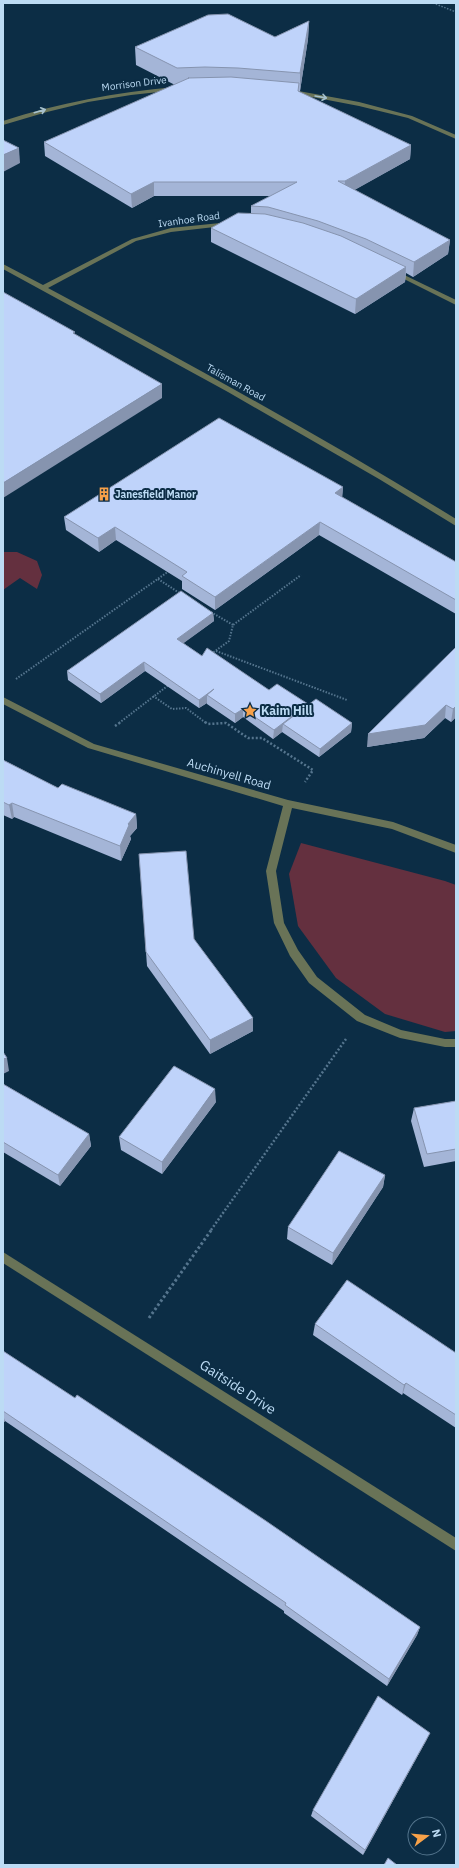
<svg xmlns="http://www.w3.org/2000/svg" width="459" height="1868" font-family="'IBM Plex Sans',sans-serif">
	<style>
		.green { fill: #64303f }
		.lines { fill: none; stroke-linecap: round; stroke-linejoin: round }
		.path-far3 { stroke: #55758e; stroke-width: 1.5; stroke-dasharray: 1.5 1.5; stroke-linecap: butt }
		.path-far2 { stroke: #55758e; stroke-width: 2; stroke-dasharray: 1.5 1.5; stroke-linecap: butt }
		.path-far1 { stroke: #55758e; stroke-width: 2.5; stroke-dasharray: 2 2; stroke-linecap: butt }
		.path { stroke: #55758e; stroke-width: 3; stroke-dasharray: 2.5 2.5; stroke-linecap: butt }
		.minor { fill: #697357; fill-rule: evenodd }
		.wall { fill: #a4b5d7 }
		.shaded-wall { fill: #8694af }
		.building { fill: #bfd3fa; stroke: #8694af }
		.oneway { stroke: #a7c1cd }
		.labels { text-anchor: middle; stroke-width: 4; stroke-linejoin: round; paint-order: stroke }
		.far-street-label { font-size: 10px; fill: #bcdbf4; stroke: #0c2d45 }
		.far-poi-label { font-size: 10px; font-weight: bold; fill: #bcdbf4; stroke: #0c2d45; text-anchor: start }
		.poi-label { font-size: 12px; font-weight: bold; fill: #bcdbf4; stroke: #0c2d45; text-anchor: start }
		.street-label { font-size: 12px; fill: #bcdbf4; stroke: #0c2d45 }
		.near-street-label { font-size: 14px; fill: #bcdbf4; stroke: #0c2d45 }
	</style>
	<rect width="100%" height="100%" fill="#0c2d45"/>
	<!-- green -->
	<g class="green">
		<path d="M3,552H17L37,561L42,575L37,589L20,578L3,590Z"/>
		<path d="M301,843L445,881L456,885V1031L445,1032L385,1014L336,978L298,926L289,874Z"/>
	</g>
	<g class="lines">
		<!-- path-far3 -->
		<path class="path-far3" d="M433,3L456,12"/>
		<!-- path-far2 -->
		<g class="path-far2">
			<path d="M158,579L181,594"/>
			<path d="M211,612L233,625"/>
			<path d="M216,651L347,700"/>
			<path d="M211,654L229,641L233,625L301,575"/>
			<path d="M16,679L169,571"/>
			<path d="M153,696L172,709L186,708L206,723"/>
			<path d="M119,723L170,684"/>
		</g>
		<!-- path-far1 -->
		<g class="path-far1">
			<path d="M205,722L208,724L226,723L248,738H262L313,770L305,782"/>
			<path d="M115,726L121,722"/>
			<path d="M211,1230L346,1039"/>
		</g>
		<!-- path -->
		<path class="path" d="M149,1318L212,1229"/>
		<!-- minor -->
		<g class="minor">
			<path d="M175,87L177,88V90L131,95L88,102L47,112L3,125V121C59,103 116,92 175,87Z"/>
			<path d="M293,90L359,102L412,116L456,135V139L408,118L359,106L291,93L290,92Z"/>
			<path d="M230,222L232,223V225L171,232L136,241L48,288C186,362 323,437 456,519V526L379,479L228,392L3,269V264L43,285L132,239L171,228Z"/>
			<path d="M392,271H396L456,300V305L392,273Z"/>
			<path d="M3,697L94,744L288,800L393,822L456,845V853L392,829L292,808L276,871L284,923L298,950L317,977L365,1015L401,1030L445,1039H456V1047H445L400,1038L357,1021L309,983L290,956L274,923L266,871L283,806L88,748L3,704Z"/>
			<path d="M3,1252L456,1538V1551L3,1263Z"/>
		</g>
	</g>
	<!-- wall -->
	<g class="wall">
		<path d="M309,21L308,39L300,91H299V92L411,145L410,159L354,190L450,240L448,254L413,277L406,273L405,282L355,314L211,242V228L251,213V206L271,196H154L132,208L45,156L44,142L175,85L136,65L135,47L275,37Z"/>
		<path d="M343,487L342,497L456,562V614L319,535L215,610L182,589V581L116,540L99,552L66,530L64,517Z"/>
		<path d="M213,613L214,621L183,643L202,656L269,690L308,704L352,723L351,732L319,757L282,732L273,739L243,717L235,723L207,704V703L199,708L145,671L101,703L68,680L67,671Z"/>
		<path d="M456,647V717L451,722L445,718L424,738L367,747Z"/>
		<path d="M3,760L58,788L136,814L137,828L130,836L131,839L121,861L14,817L12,819L3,815Z"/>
		<path d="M139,854L194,939L253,1031L210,1054L147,966Z"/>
		<path d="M3,1084L89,1134L91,1146L60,1186L3,1152Z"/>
		<path d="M456,1101V1161L424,1167L411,1121L414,1108Z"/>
		<path d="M216,1102L162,1174L121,1150L119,1137Z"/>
		<path d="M385,1175L383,1187L332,1265L287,1239L288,1227Z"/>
		<path d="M315,1324L456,1353V1428L403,1393L402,1395L313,1335Z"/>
		<path d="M3,1351L420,1627L417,1635L387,1686L284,1613V1611L5,1421L3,1423Z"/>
		<path d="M427,1739L363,1855L311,1816L313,1810Z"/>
	</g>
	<!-- shaded-wall -->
	<g class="shaded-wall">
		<path d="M309,21L308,39L300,91V73Z"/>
		<path d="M411,145L410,159L344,196L345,181Z"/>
		<path d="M19,148L20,163L3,172V155Z"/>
		<path d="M154,182V196L132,208L131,194Z"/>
		<path d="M450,240L448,254L413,277L414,262Z"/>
		<path d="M406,267L405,282L355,314L356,299Z"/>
		<path d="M162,384V398L3,498V483Z"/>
		<path d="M343,487L342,500L335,493Z"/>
		<path d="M320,522L319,535L215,610V597Z"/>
		<path d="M115,527L116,540L99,552L98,538Z"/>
		<path d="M213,613L214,621L177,648V639Z"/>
		<path d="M144,662L145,671L101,703L100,694Z"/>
		<path d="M214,689L207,695V703L199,708V700Z"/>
		<path d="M308,704L283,724L282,732L273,739L274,730Z"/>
		<path d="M446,705L445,718L424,738L367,747L368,734Z"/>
		<path d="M456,706V717L451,722L453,709Z"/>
		<path d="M243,709V717L235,723V714Z"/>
		<path d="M352,723L351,732L319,757L320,749Z"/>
		<path d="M12,803L14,817L12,819L9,805Z"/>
		<path d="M136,814L137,828L130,836L131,839L121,861L120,846L128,824Z"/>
		<path d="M253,1018V1031L210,1054V1040Z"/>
		<path d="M7,1058L9,1071L3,1074V1059Z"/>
		<path d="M215,1089L216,1102L162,1174V1162Z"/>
		<path d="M89,1134L91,1146L60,1186L58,1175Z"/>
		<path d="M385,1175L383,1187L332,1265L333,1253Z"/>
		<path d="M406,1383L403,1393L402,1395L404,1385Z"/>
		<path d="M3,1415L5,1421L3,1423Z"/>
		<path d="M420,1627L417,1635L387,1686L389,1679Z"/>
		<path d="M430,1733L427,1739L363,1855L365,1850Z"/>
	</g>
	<!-- building -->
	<g class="building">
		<path d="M228,14L275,37L309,21L300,73L238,68L205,67L177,68L135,47L208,15Z"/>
		<path d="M231,77L299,83L298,91L411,145L345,181H338L450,240L414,262L366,239L318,221L268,207L251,206L297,182H154L131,194L44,142L189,78H188Z"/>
		<path d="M3,140L19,148L3,155Z"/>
		<path d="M238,213L265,214L303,223L341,236L406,267L356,299L211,228Z"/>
		<path d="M3,292L75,332L73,333L162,384L3,483Z"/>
		<path d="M219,418L343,487L335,493L456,562V600L320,522L215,597L182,576L187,572L115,527L98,538L64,517Z"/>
		<path d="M181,591L213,613L177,639L202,656L207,648L269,690L277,684L308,704L274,730L243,709L235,714L207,695L214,689L199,700L144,662L100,694L67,671Z"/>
		<path d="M456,647V706L453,709L446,705L425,725L368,734Z"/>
		<path d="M316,699L352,723L320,749L283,724Z"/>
		<path d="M3,760L58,788L62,784L136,814L128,824L129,825L120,846L12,803L9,805L3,802Z"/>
		<path d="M186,851L194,939L253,1018L210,1040L146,952L139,854Z"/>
		<path d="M3,1052L7,1058L3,1059Z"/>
		<path d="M174,1066L215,1089L162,1162L119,1137Z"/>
		<path d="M3,1084L89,1134L58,1175L3,1142Z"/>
		<path d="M456,1101V1149L427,1154L414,1108Z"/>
		<path d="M339,1151L385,1175L333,1253L288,1227Z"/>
		<path d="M347,1280L456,1353V1415L406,1383L404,1385L315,1324Z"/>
		<path d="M3,1351L75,1398L77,1395L266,1521L420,1627L389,1679L285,1605L286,1603L3,1411Z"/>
		<path d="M378,1696L430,1733L365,1850L313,1810Z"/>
		<path d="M388,1858L397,1865H384Z"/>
	</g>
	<!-- one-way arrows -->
	<defs><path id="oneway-shaft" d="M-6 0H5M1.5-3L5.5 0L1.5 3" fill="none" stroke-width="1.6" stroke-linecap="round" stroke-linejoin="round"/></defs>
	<g class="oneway">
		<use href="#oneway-shaft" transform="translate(321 97) rotate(10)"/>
		<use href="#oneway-shaft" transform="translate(40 111) rotate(-16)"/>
	</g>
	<!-- icons -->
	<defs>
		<g id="building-bare" transform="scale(1.08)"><path d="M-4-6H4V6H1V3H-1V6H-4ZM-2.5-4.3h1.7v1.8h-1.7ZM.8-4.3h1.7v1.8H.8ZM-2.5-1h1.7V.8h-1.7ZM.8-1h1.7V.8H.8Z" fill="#f7a149" stroke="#0c2d45" stroke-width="2.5" paint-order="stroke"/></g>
		<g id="sight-bare" transform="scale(1.08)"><path d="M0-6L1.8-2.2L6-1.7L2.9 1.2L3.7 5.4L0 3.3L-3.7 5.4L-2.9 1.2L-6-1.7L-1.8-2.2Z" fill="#f7a149" stroke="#0c2d45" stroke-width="2.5" paint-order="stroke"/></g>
	</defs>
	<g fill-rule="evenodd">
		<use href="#building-bare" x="104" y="494"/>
		<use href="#sight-bare" x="250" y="711"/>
	</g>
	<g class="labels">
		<!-- far-street labels -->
		<g class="far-street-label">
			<text transform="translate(134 83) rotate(-7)" y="4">Morrison Drive</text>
			<text transform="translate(189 219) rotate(-8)" y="4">Ivanhoe Road</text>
			<text transform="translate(236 382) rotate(29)" y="4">Talisman Road</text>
		</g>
		<!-- far-poi labels -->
		<g class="far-poi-label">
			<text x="115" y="498">Janesfield Manor</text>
		</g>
		<!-- poi labels -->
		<g class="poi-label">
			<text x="261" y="715">Kaim Hill</text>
		</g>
		<!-- street labels -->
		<g class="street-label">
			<text transform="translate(229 774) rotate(16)" y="4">Auchinyell Road</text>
		</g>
		<!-- near-street labels -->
		<g class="near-street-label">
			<text transform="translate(238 1387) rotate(33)" y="5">Gaitside Drive</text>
		</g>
	</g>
	<!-- border -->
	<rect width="459" height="1868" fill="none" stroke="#bcdbf4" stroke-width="8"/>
	<!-- north arrow -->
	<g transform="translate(427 1836) rotate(74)"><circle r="19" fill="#0c2d45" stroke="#52738b"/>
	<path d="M0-3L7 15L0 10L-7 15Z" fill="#f7a149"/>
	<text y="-6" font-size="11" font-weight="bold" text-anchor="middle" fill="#bcdbf4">N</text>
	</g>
</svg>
